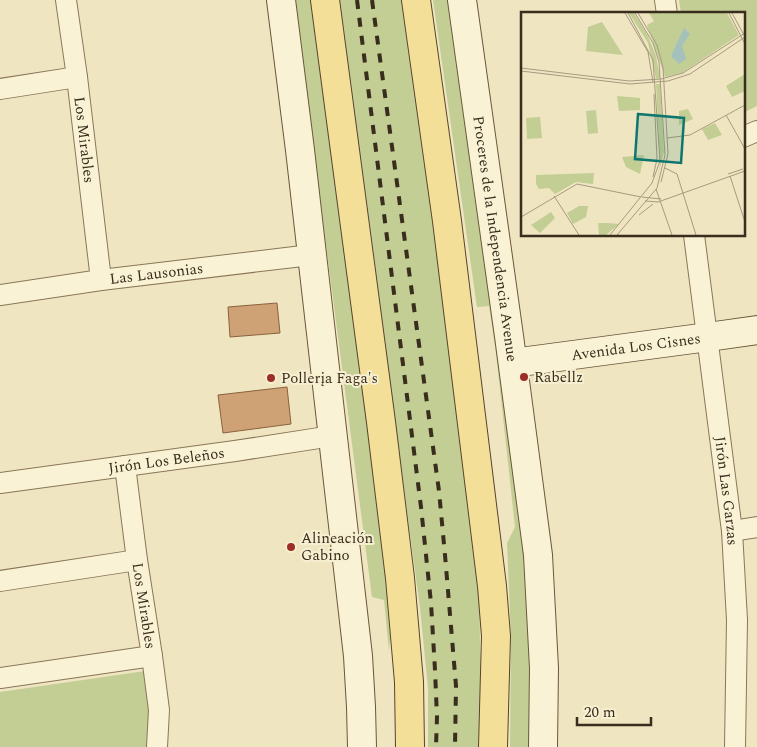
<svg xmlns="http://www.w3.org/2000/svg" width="757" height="747" font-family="Spectral,serif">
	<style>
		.green { fill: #c3ce95 }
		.building { fill: #cfa276; stroke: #8a623d }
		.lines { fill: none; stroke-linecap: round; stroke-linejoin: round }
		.street-casing { stroke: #8a7658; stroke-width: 22 }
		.secondary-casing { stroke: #6b573b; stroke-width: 30 }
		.primary-casing { stroke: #57442d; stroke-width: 30 }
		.street { stroke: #faf2d5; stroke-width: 20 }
		.secondary { stroke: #faf2d5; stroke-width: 28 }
		.primary { stroke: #f4df98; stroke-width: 28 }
		.rail { stroke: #392d1d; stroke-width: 4; stroke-dasharray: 9 9; stroke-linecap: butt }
		.poi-dot { fill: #9b2e26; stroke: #f7efd1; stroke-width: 2 }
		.labels { text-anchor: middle; stroke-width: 4; stroke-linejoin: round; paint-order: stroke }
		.street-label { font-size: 15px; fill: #392d1d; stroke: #f7efd1 }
		.poi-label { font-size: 15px; fill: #392d1d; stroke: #f7efd1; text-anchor: start }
		.inset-road { fill: none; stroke: #a69b7f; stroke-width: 1 }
		.view { fill: #0f766e; fill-opacity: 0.15; stroke: #0f766e; stroke-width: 2.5 }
		.inset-edge { fill: none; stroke: #392d1d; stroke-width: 2.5 }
	</style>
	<rect width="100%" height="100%" fill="#efe5c1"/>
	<!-- green -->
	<g class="green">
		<path d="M294,0H310L391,601L392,618L389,651L384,600L372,597Z"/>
		<path d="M338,0H404L466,473L479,587L481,698L478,747H428V688L420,608Z"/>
		<path d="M433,0H453L529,578L532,747H510L511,638L507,543L515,527L496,353L489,306L477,307Z"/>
		<path d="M679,0H757V106L743,113V14H681Z"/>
		<path d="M145,671L150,726L149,747H0V692Z"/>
	</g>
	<!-- building -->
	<g class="building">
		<path d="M277,303L280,333L230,337L228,307Z"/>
		<path d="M287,387L291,424L223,433L218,395Z"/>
	</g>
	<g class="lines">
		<!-- street casing -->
		<g class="street-casing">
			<g id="street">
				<path id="s1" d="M66,0L77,77L101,280"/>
				<path d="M665,0L667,14"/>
				<path d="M0,89L77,77"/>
				<path d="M743,137L757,131"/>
				<path id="s2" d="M694,235L732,531L737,620L735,747"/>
				<path id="s3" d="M0,295L101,280L311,255"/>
				<path id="s4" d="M125,466L137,560L152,656L159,710L157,747"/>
				<path id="s5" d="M0,483L235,451L332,436"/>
				<path d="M732,531L757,527"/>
				<path d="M0,581L137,560"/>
				<path d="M0,678L152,656"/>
			</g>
		</g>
		<!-- secondary casing -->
		<g class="secondary-casing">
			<g id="secondary">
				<path d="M281,0L300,150L358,656L361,707L362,747"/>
				<path id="s6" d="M462,0L509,336L538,555L544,668L543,747"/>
				<path id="s7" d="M513,363L708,337L757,330"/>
			</g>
		</g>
		<!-- primary casing -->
		<g class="primary-casing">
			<g id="primary">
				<path d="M325,0L381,422L400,578L409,682L410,747"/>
				<path d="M416,0L447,221L492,586L496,636L493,747"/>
			</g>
		</g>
		<!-- street -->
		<use href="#street" class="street"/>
		<!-- secondary -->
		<use href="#secondary" class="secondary"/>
		<!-- primary -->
		<use href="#primary" class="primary"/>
		<!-- rail -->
		<g class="rail">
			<path d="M357,0L421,507L431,603L435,670L437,717L436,747"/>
			<path d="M372,0L439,491L445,555L456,686L455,747"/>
		</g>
	</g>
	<!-- markers -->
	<g class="poi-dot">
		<circle cx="524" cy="377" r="5"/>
		<circle cx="271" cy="378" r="5"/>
		<circle cx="291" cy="547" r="5"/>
	</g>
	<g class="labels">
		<!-- street labels -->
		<g class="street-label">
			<text dy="5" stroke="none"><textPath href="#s1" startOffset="141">Los Mirables</textPath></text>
			<text dy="5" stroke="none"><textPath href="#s6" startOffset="241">Proceres de la Independencia Avenue</textPath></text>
			<text dy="5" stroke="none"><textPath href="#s3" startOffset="158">Las Lausonias</textPath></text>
			<text dy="5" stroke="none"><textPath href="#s7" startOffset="124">Avenida Los Cisnes</textPath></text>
			<text dy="5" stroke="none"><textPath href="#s5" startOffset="168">Jirón Los Beleños</textPath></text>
			<text dy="5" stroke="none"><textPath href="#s2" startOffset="258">Jirón Las Garzas</textPath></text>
			<text dy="5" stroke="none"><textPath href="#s4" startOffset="141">Los Mirables</textPath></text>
		</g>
		<!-- poi labels -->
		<g class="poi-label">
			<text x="534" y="382">Rabellz</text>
			<text x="281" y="383">Pollerįa Faga's</text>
			<text x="301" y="543">Alineación<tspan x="301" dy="17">Gabino</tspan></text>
		</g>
	</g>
	<!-- overview -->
	<g transform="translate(521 12)">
		<rect width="224" height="224" fill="#efe5c1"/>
		<path d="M108,1H113L127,24L135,44L139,66L135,67L127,31ZM128,1H206L218,23L161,61L144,65L126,13L133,9ZM81,10L102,43L65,39L67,15ZM224,62V79L211,85L205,74ZM135,72H139L143,140L135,171L139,153ZM96,84L119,86V98L98,99ZM167,97L172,107L158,113V99ZM75,98L77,121L67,122L65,99ZM19,105L21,126L6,127L5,106ZM194,111L201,123L187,128L181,117ZM123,143L119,162L105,155L101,145ZM73,161L72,172L55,170L34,182L28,176L18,177L15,172V163ZM58,194H67L65,205L52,212L46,201ZM30,200L34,206L19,221L10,213ZM77,211H87L98,212L85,223H78Z" fill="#c3ce95"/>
		<path d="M163,16L169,22L161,34L165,47L158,52L150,44Z" fill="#a4c2bb"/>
		<path class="inset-road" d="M104,1L127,40L132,70M117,1L136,33L142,55L147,142L140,170M208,1L224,32M211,1L223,23M0,56L108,69L140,67L162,61L224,21M0,59L109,72L147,69L169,62L224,25M205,103L224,137M146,126L169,123L224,93M144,156L156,162L175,223M207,162L222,157M209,164L224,210M132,165L136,147L133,82M135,177L151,223M33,184L58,223M121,185L140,187M124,189L137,190L224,159M118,203L132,192M0,205L56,172L120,185M89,223L131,171L139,149L132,48L107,1M96,223L136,176L144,143L138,50L132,31L114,1"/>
		<path class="view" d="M117,102L163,106L160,151L114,147Z"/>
		<rect width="224" height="224" class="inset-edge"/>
	</g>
	<!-- scale -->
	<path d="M577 717v8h74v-8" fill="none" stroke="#392d1d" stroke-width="2.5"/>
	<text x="584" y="717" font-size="15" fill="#392d1d" stroke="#f7efd1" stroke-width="4" paint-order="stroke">20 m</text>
</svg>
